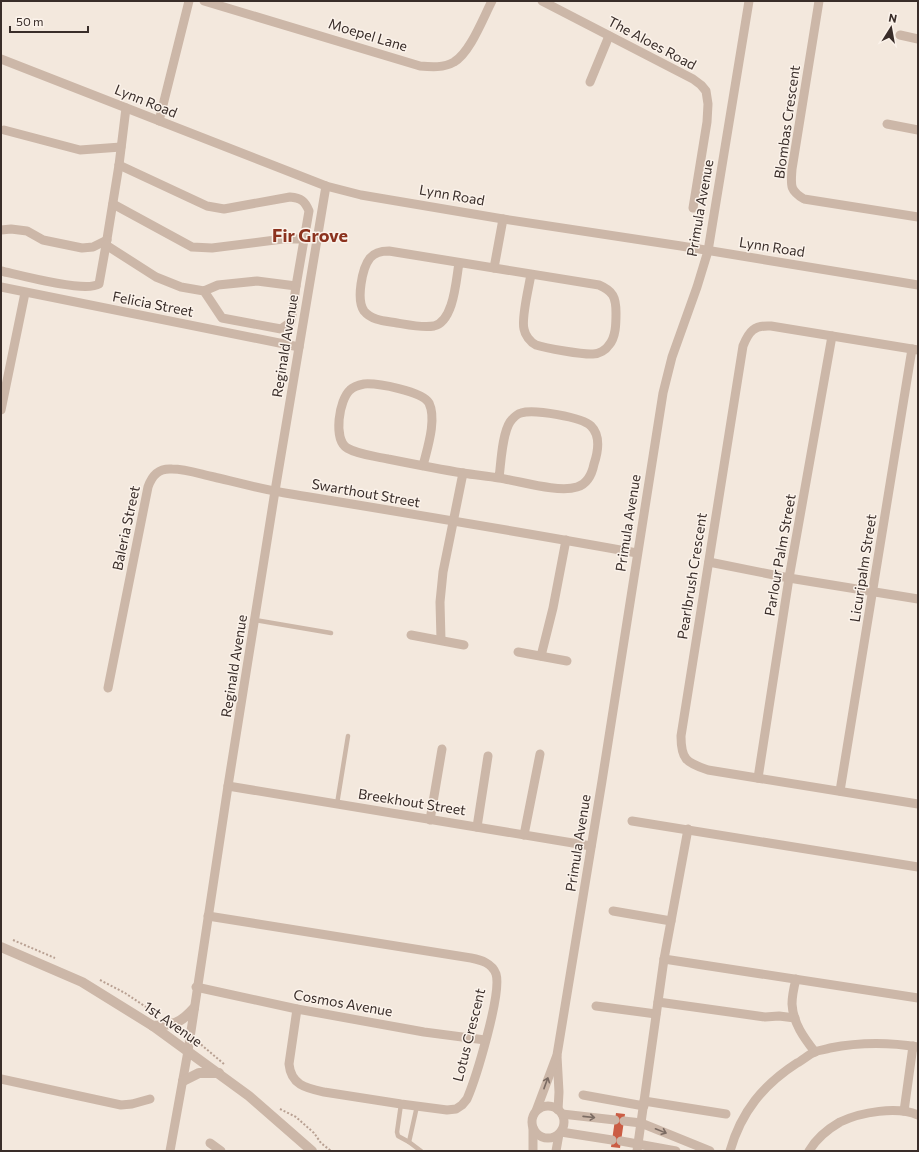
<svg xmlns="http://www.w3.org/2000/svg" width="919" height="1152" font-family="Commissioner,sans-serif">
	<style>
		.building { fill: #cb5d44 }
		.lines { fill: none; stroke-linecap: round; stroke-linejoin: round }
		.path { stroke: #b8a092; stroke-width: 2; stroke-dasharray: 2 2; stroke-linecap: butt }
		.service { stroke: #ccb7a8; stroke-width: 4.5 }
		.minor { stroke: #ccb7a8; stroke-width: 9 }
		.tertiary { stroke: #ccb7a8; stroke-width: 10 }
		.oneway { stroke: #7b6b62 }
		.labels { text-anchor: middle; stroke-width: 3; stroke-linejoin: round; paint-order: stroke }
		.street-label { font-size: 14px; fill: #392d29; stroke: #fbf2ea }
		.district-label { font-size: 18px; font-weight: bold; fill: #8b321e; stroke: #fbf2ea }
	</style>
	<rect width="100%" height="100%" fill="#f3e8dd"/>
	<!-- building -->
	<path class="building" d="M616,1113L625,1114L620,1148L611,1147Z"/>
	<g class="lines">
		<!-- path -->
		<g class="path">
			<path d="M13,940L55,958"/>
			<path d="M100,980L125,993L158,1015"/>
			<path d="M198,1042L224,1064"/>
			<path d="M280,1109L296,1117L314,1133L321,1143L331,1151"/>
		</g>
		<!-- service -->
		<g class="service">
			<path d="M255,620L331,633"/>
			<path d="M337,804L348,736"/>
			<path d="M401,1104L397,1132L398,1136L409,1142"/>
			<path d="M417,1106L409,1142L421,1151"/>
		</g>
		<!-- minor -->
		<g class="minor">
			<path d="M204,1L420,66C431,67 444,68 454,62C470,53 483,18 492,1"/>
			<path d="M542,1L693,79L701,85L706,91L708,104L707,122L693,208"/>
			<path d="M819,1L792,169C791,185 789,190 804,199L918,217"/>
			<path d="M900,35L918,39"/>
			<path d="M1,59L326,186L361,195L503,219L681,246L918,285"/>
			<path d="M590,82L609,36"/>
			<path d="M126,108L119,165L106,245L156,277L181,287L204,291L218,285L257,281L296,286L291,322L281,329L222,318L204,291"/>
			<path d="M159,121L189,1"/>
			<path d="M887,124L918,130"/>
			<path d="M4,130L80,150L121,147"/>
			<path d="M119,165L207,206L224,209L290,197C301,198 305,201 309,211L296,286"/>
			<path d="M113,204L192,247L212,248L283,239H303"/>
			<path d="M503,219L494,268L599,285C613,291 616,297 616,313C616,323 616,337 609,345C606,350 599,354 593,354C584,355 545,348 536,345C530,342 525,335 524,329C521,318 529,287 531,274"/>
			<path d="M1,230L11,229L27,231L43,240L82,248L93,247L107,240"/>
			<path d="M459,263C456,280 454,321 434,326C422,328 409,325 397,323C386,321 372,321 364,311C356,300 362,268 370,258C375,252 382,251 389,251L494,268"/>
			<path d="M1,271C19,275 85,293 99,284L106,245"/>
			<path d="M1,287L299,347"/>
			<path d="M918,350L771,326C754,325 749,331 743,346L681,736C681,759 686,763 708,770L918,804"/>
			<path d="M1,410L25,293"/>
			<path d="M423,466C427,449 437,420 429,403C422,391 377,383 364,384C359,385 353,387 350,390C339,400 333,439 347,448C359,455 375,456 388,459C413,464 438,469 463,473"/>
			<path d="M709,562L789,578L918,599"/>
			<path d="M411,635L464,645"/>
			<path d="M441,640L440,602L443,572L463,473C475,475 487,476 499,478C520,481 558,493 577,487C587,484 592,474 594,464C598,452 601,436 591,426C582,417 534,409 521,413C517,414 513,418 510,422C502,434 501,463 499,478"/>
			<path d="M518,652L567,661"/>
			<path d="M541,656L553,608L566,540"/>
			<path d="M108,688L148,487C152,475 159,468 172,469C186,469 200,474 214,477C239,483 265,490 291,494C406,513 522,532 637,553"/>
			<path d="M758,778L789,578L832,336"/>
			<path d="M228,786L591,846"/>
			<path d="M840,791L912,349"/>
			<path d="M430,820L442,749"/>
			<path d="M632,821L918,867"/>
			<path d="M477,827L488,756"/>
			<path d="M524,835L540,754"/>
			<path d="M613,911L671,921"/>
			<path d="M208,916L471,958C481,960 492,963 496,974C502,993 476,1078 467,1099L462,1105L456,1109L447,1110L401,1104L324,1092C306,1088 291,1085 289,1064L297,1009"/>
			<path d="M664,959L918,998"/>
			<path d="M796,979C794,987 792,996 792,1004C793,1023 804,1038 815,1052"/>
			<path d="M196,987L297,1009L424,1032L485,1040"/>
			<path d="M658,1002L765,1017L779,1016L795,1018"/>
			<path d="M596,1006L656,1014"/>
			<path d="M557,1056L559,1092L558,1110"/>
			<path d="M1,1079L121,1105L132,1104L150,1099"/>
			<path d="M583,1095L644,1106"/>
			<path d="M644,1101L726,1114"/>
			<circle cx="548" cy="1122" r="16"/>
			<path d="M536,1111L557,1055L602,781L663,393L672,357L697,287L708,251L749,1"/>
			<path d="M904,1111L913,1046"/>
			<path d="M562,1114L615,1120"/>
			<path d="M624,1121L641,1123L710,1151"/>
			<path d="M533,1128V1151"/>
			<path d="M561,1132L612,1140"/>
			<path d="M621,1141L676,1151"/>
			<path d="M210,1143L221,1151"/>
			<path d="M170,1151L188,1051L228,786L275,491L326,186"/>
			<path d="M556,1151L559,1134"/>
			<path d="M637,1151L664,959L688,829"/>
			<path d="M730,1151C741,1112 763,1085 797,1063C803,1060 809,1054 815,1052C819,1050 825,1050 830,1048C860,1042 888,1042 918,1047"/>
			<path d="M809,1151C816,1139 828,1129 840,1122C861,1112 897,1106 918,1115"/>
		</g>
		<!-- tertiary -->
		<g class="tertiary">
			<path d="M1,947L82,982L153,1026L249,1096L312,1151"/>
			<path d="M153,1026C173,1025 180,1024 194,1008"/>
			<path d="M183,1081L199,1073H219"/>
		</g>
	</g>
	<!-- one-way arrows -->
	<defs><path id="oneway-shaft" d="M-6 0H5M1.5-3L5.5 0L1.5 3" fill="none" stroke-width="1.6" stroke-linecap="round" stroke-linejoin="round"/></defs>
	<g class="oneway">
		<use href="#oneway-shaft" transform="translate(546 1083) rotate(-70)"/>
		<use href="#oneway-shaft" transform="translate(589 1117) rotate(6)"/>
		<use href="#oneway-shaft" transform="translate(661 1131) rotate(22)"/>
	</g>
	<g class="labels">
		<!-- street labels -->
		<g class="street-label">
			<text transform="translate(368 35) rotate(17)" y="5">Moepel Lane</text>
			<text transform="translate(652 43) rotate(28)" y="5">The Aloes Road</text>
			<text transform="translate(146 101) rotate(22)" y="5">Lynn Road</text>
			<text transform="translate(787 122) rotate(-82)" y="5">Blombas Crescent</text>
			<text transform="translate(452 195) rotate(10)" y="5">Lynn Road</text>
			<text transform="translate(700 208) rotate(-80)" y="5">Primula Avenue</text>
			<text transform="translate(772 247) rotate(9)" y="5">Lynn Road</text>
			<text transform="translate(153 304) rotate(11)" y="5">Felicia Street</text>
			<text transform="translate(285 346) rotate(-81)" y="5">Reginald Avenue</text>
			<text transform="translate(366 493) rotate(10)" y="5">Swarthout Street</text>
			<text transform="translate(628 523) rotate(-81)" y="5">Primula Avenue</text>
			<text transform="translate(126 528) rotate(-78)" y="5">Baleria Street</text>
			<text transform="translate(780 555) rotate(-80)" y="5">Parlour Palm Street</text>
			<text transform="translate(863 568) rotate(-81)" y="5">Licuripalm Street</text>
			<text transform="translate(692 576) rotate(-81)" y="5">Pearlbrush Crescent</text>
			<text transform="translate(234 666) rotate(-81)" y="5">Reginald Avenue</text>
			<text transform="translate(412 802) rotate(9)" y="5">Breekhout Street</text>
			<text transform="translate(578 843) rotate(-81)" y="5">Primula Avenue</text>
			<text transform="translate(343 1003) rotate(10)" y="5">Cosmos Avenue</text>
			<text transform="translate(173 1024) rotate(35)" y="5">1st Avenue</text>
			<text transform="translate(469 1035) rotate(-76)" y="5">Lotus Crescent</text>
		</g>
		<!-- district labels -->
		<g class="district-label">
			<text x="310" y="242">Fir Grove</text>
		</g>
	</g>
	<!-- border -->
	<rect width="919" height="1152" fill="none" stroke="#392d29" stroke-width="4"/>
	<!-- north arrow -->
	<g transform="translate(891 28) rotate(11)" stroke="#fbf2ea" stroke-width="3" paint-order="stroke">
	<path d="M0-3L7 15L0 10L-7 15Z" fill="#392d29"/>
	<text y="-6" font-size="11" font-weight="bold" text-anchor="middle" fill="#392d29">N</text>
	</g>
	<!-- scale -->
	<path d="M10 26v6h78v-6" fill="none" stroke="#392d29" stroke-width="2"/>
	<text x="16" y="26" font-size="12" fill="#392d29" stroke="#fbf2ea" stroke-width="3" paint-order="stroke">50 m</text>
</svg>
